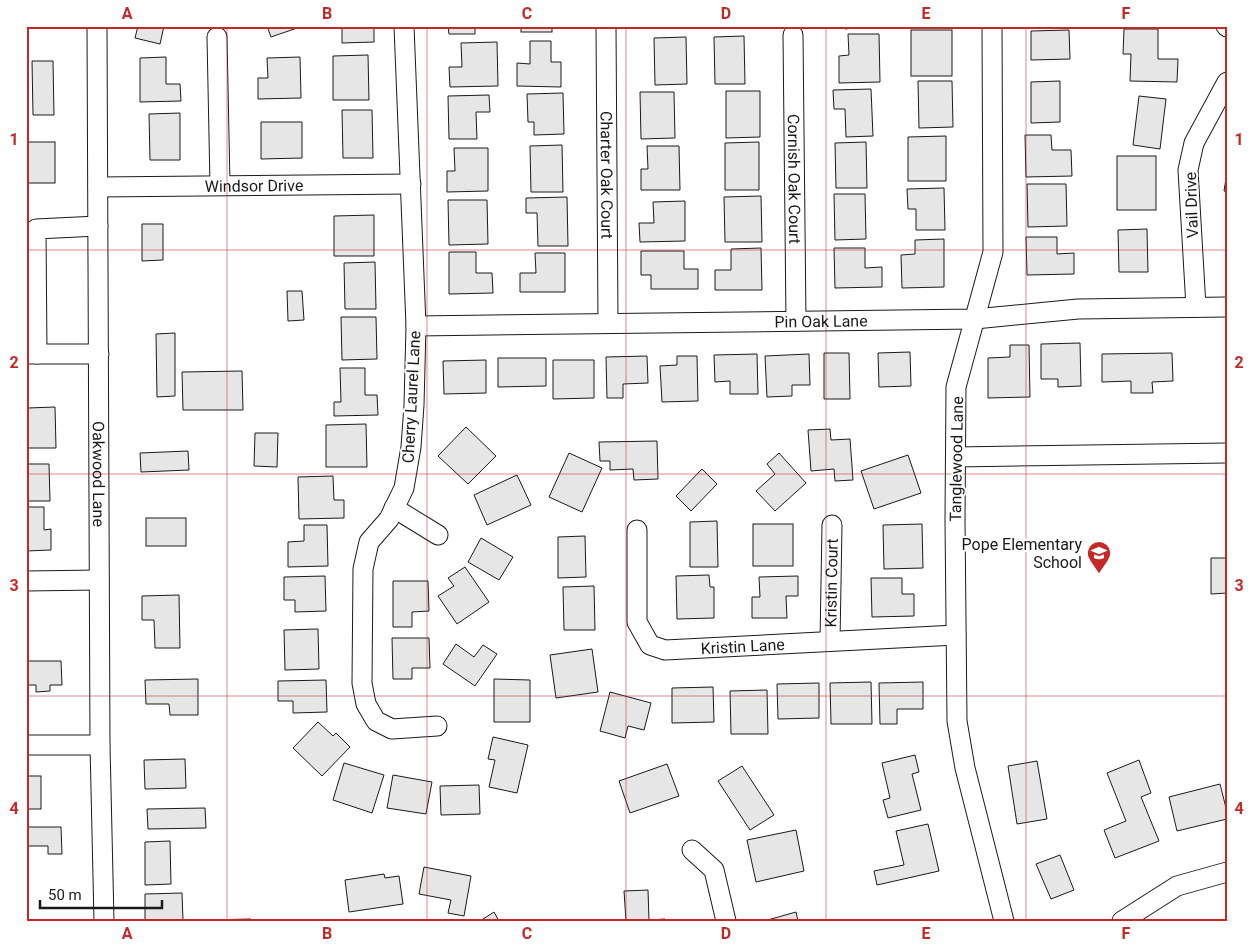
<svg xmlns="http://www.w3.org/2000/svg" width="1253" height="947" font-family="Roboto,sans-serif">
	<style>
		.building { fill: #e6e6e6; stroke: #1a1a1a }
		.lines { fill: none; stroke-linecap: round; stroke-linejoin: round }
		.minor-casing { stroke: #1a1a1a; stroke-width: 21 }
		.minor { stroke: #fff; stroke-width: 19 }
		.grid { fill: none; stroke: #c62828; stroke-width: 1; stroke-opacity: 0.55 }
		.labels { text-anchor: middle; stroke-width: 4; stroke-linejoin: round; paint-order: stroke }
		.street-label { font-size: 16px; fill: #1a1a1a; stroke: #fff }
		.poi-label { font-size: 16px; fill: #1a1a1a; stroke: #fff; text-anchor: end }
		.neatline { fill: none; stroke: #c62828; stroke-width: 2 }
		.grid-label { font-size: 16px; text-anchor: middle; font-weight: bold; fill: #c62828 }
	</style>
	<rect width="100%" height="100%" fill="#fff"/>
	<!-- building -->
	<g class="building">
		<path d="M138,26H164L160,44L135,38Z"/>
		<path d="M267,26H303L271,37Z"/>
		<path d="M342,26H374V42L342,43Z"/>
		<path d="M448,26H475V34H449Z"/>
		<rect x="521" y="26" width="31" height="6"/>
		<path d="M845,26H871L845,29Z"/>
		<path d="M1124,29H1158V59H1178L1177,82L1130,81L1131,54H1123Z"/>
		<rect x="911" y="30" width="41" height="46"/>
		<path d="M1069,30L1070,59L1031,60V31Z"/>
		<path d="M848,34H879L880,82L839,83V56L849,55Z"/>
		<path d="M744,36L745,84H715L714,37Z"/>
		<path d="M686,37L687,84L655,85L654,38Z"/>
		<path d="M530,41H551V62H561V87L517,86V63L530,64Z"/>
		<path d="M497,42L498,86L450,87L449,67H462L461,43Z"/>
		<path d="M368,55L369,100H333V56Z"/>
		<path d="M166,57V84H180L181,101L140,102V58Z"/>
		<path d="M300,57L301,98L258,99V78H268L267,58Z"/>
		<path d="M32,61H53L54,115H33Z"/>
		<path d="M918,81H952L953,127L919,128Z"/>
		<path d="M1060,81V122L1031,123V82Z"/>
		<path d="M871,89L873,136L846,137L845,109H834L833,90Z"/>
		<path d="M726,91H760V137L726,138Z"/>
		<path d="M640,92H674L675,138L641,139Z"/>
		<path d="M563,93L564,134L534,135V122H528L527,94Z"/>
		<path d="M489,95L490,112H476L477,139H449L448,96Z"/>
		<path d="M1139,96L1166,99L1160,149L1133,145Z"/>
		<path d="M342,110H372L373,158H343Z"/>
		<path d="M180,113V160H150L149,114Z"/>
		<path d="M261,122H302V158L261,159Z"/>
		<path d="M1025,135H1051L1052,150H1071L1072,176L1026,177Z"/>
		<path d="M946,136V181H908V137Z"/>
		<rect x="26" y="142" width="29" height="41"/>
		<path d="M759,142V190H725V143Z"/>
		<path d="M866,142L867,188H836L835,143Z"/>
		<path d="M562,145L563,192H531L530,146Z"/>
		<path d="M647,146H679L680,190H641V169H648Z"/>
		<path d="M454,148H488V191L447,192V171H455Z"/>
		<rect x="1117" y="156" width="39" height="54"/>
		<path d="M1227,172V192L1224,191Z"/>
		<path d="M1027,184H1066L1067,226L1028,227Z"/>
		<path d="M944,188L945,230H916V209H908L907,189Z"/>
		<path d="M834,194H865L866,239L835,240Z"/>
		<path d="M761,196L762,242H725L724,197Z"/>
		<path d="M567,197L568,246H538L537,213H526V198Z"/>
		<path d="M448,200H487L488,244L449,245Z"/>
		<path d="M685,201V241L640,242L639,223H654L653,202Z"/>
		<path d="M374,215V256H334V216Z"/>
		<path d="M142,224H163V260L142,261Z"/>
		<path d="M1147,229L1148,272H1119L1118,230Z"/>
		<path d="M1026,237H1057V254L1074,253V274L1027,275Z"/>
		<path d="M944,239V287L902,288L901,255L915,254V240Z"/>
		<path d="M761,248L762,290H715V270H731V249Z"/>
		<path d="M834,248H865V268L882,267V287L835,288Z"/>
		<path d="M641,251H684V269H698V289H651V275H641Z"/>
		<path d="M449,252H476V273H492L493,293L449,294Z"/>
		<path d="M535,253H565V292H520V273H536Z"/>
		<path d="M375,262L376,309H345L344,263Z"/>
		<path d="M287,291H302L304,320L288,321Z"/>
		<path d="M341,317H376L377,359L342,360Z"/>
		<path d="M175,333V396L157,397L156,334Z"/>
		<path d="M1080,343L1081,386L1058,387V379H1041V344Z"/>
		<path d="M1010,345H1029L1030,397L988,398V358L1010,357Z"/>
		<path d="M910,352L911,386L879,387L878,353Z"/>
		<path d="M824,353H849L850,399H824Z"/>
		<path d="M1172,353L1173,381L1152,382L1153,393H1131V381L1102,382V354Z"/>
		<path d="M757,354L758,394H730V381L715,382L714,355Z"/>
		<path d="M809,354L810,385H792V396L767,397L765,356Z"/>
		<path d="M647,356L648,383L623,384V398H607L606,357Z"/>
		<path d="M677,356H697L698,401L662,402L660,366L677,365Z"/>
		<path d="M498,358H546V386L498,387Z"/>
		<path d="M486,360V393L444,394L443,361Z"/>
		<path d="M553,360H594V398L553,399Z"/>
		<path d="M340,368H365V395H377L378,415L334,416V402H341Z"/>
		<path d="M242,371L243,410H183L182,372Z"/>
		<path d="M55,407L56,448H26L28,408Z"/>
		<path d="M366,424L367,467H326V425Z"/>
		<path d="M466,427L496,456L468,484L438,456Z"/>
		<path d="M830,429L831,440L850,439L853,480L835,481L834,469L811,471L808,430Z"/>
		<path d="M255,433H278L277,467L254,466Z"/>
		<path d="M657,441L658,479L634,480L633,469L610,470V461H600L599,442Z"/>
		<path d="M188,451L189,470L141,472L140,453Z"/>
		<path d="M569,453L602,468L582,512L549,497Z"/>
		<path d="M779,453L806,483L775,511L756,491L775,474L767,464Z"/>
		<path d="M908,455L921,493L874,509L861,471Z"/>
		<path d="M26,464H49L50,501H26Z"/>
		<path d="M702,469L717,484L691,511L676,496Z"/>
		<path d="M517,475L531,505L487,525L474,495Z"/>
		<path d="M333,476L334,500H344V518L299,519L298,477Z"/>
		<path d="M26,507H44V530L51,529V550L26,551Z"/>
		<rect x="146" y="518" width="40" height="28"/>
		<path d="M717,521L718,567H690V522Z"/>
		<rect x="753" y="524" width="40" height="42"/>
		<path d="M922,524L923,568L884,569L883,525Z"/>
		<path d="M304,525H327L328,566L288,567V542L304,541Z"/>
		<path d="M585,536L586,577L558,578V537Z"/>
		<path d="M481,538L513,557L499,580L468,562Z"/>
		<path d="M1211,558H1227V593L1211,594Z"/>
		<path d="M465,567L489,602L457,624L438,596L454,586L448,578Z"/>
		<path d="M709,575L710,587H714V618L677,619L676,576Z"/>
		<path d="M325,576L326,611L295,612V600H284V577Z"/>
		<path d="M798,576V596H786L787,618H752V597H760L759,577Z"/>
		<path d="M871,578H902V594H914V616L872,617Z"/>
		<path d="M393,581H428L429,611L412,612V627H393Z"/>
		<path d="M594,586L595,630H564L563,587Z"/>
		<path d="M179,595L180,648H155L154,620H142V596Z"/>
		<path d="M318,629L319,669L285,670L284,630Z"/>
		<path d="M392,638H429L430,668H412V679H393Z"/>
		<path d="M456,644L474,657L483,645L497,654L475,686L443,664Z"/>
		<path d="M592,649L598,692L556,698L550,655Z"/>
		<path d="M26,661H61L62,685H50V691L36,692V685H26Z"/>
		<path d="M198,679V715H170L169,704H146L145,680Z"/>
		<path d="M494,679L530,680V722H494Z"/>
		<path d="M326,680L327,712L293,713V701H278V681Z"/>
		<path d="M871,682L872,724H831L830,683Z"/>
		<path d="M923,682V709H897V724H880L879,683Z"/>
		<path d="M819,683V718L778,719L777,684Z"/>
		<path d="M713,687L714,722L672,723V688Z"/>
		<path d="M767,690L768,734H731L730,691Z"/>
		<path d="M610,692L651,703L644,730L628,726L625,738L600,731Z"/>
		<path d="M318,722L333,736L336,733L350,747L322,776L293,748Z"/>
		<path d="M493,737L528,745L517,793L489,787L495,760L488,759Z"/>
		<path d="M915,755L919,772L912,774L921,810L888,818L883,800L890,798L882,763Z"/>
		<path d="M185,759L186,788L145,789L144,760Z"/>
		<path d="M1139,760L1151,793L1141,797L1159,841L1115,858L1104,830L1126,821L1107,773Z"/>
		<path d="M1037,761L1047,819L1017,824L1008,766Z"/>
		<path d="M344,763L384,775L372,813L333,800Z"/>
		<path d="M667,764L679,796L630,813L619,781Z"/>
		<path d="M742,766L774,815L750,830L718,781Z"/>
		<path d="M393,775L432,782L426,814L387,808Z"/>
		<rect x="26" y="776" width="15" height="33"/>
		<path d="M1220,784L1227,812V819L1177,831L1169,797Z"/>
		<path d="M479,785L480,814L441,815L440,786Z"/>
		<path d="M205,808L206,828L148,829L147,809Z"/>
		<path d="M928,824L939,871L877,885L874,871L904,865L896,831Z"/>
		<path d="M26,827H61L62,854H48V846H26Z"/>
		<path d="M796,830L804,871L756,882L747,840Z"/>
		<path d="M170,841L171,884L145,885V842Z"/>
		<path d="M1060,855L1074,890L1051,899L1036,864Z"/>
		<path d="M424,867L471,876L464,916L448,913L451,900L419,894Z"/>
		<path d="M384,874L385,878L399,876L403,904L349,912L345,880Z"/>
		<path d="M648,890L649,920L665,919L666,921H626L624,891Z"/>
		<path d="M182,893L183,921H145V894Z"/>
		<path d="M26,895H27L28,921H26Z"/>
		<path d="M494,912L499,921H480Z"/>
		<path d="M796,912L798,921H764Z"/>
		<path d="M251,919V921H205V920Z"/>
	</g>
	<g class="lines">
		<!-- minor casing -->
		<g class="minor-casing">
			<g id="minor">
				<path id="s1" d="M97,26L100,745L104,921"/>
				<path d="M404,26L416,326L414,405L411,447L404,488L389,519L369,542L363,569L362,683L366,704L376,721L392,729L437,726"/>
				<path id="s2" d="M606,26L608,323"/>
				<path d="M992,26L993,252L956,387L955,520L957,721L965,768L1004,921"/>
				<path d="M1226,26L1227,27"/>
				<path id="s3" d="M793,35L796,321"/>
				<path d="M217,37L220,185"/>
				<path id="s4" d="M98,187L411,184"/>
				<path d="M1196,307L1188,170L1194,143L1227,82"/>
				<path id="s5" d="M416,326L975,319L1078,309L1227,307"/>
				<path d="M26,354H99"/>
				<path d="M37,354L36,229L98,226"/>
				<path d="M956,457L1227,453"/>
				<path d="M394,508L438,535"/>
				<path id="s6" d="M637,530V622L650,645L665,650L956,635"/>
				<path d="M26,581L99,580"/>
				<path id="s7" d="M830,641L832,525"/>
				<path d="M26,745H100"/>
				<path d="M692,850L714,870L726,921"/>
				<path d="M1122,921L1177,886L1227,872"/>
			</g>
		</g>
		<!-- minor -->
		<use href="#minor" class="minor"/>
	</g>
	<!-- grid -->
	<path class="grid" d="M227,26V921M427,26V921M626,26V921M826,26V921M1026,26V921M26,250H1227M26,474H1227M26,696H1227"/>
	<!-- icons -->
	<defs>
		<g id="school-pin" transform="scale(1.25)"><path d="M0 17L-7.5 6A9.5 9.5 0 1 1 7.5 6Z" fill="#c62828" stroke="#fff"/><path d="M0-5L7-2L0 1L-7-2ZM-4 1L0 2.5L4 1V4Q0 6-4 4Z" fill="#fff"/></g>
	</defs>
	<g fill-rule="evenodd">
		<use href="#school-pin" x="1099" y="553"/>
	</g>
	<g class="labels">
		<!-- street labels -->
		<g class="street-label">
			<text dy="6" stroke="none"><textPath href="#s2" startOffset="149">Charter Oak Court</textPath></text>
			<text dy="6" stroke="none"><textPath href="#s3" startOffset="144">Cornish Oak Court</textPath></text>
			<text dy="6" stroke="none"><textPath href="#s4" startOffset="156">Windsor Drive</textPath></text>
			<text transform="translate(1191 205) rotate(-92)" y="6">Vail Drive</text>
			<text dy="6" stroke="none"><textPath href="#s5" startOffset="405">Pin Oak Lane</textPath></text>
			<text transform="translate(411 397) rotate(-87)" y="6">Cherry Laurel Lane</text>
			<text transform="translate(956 459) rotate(-89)" y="6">Tanglewood Lane</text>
			<text dy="6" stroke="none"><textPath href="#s1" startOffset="448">Oakwood Lane</textPath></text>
			<text dy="6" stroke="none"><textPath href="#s7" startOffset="58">Kristin Court</textPath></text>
			<text dy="6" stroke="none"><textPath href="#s6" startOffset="212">Kristin Lane</textPath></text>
		</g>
		<!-- poi labels -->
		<g class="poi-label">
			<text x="1082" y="550">Pope Elementary<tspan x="1082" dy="18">School</tspan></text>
		</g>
	</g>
	<!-- border -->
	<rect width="1253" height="947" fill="none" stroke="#ffffff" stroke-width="55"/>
	<!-- scale -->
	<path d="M40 900v8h122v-8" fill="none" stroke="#1a1a1a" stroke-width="2.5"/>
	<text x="48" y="900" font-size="15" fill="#1a1a1a" stroke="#ffffff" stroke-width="4" paint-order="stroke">50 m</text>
	<rect x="28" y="28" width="1198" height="892" class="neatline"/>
	<g class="grid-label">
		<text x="127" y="19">A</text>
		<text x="327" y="19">B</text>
		<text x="527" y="19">C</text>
		<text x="726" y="19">D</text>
		<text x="926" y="19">E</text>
		<text x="1126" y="19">F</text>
		<text x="14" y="145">1</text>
		<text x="1239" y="145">1</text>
		<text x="14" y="368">2</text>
		<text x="1239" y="368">2</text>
		<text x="14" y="591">3</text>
		<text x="1239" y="591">3</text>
		<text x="14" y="814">4</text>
		<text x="1239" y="814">4</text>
		<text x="127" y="939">A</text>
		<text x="327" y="939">B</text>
		<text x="527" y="939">C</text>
		<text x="726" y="939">D</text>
		<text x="926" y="939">E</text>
		<text x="1126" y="939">F</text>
	</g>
</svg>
